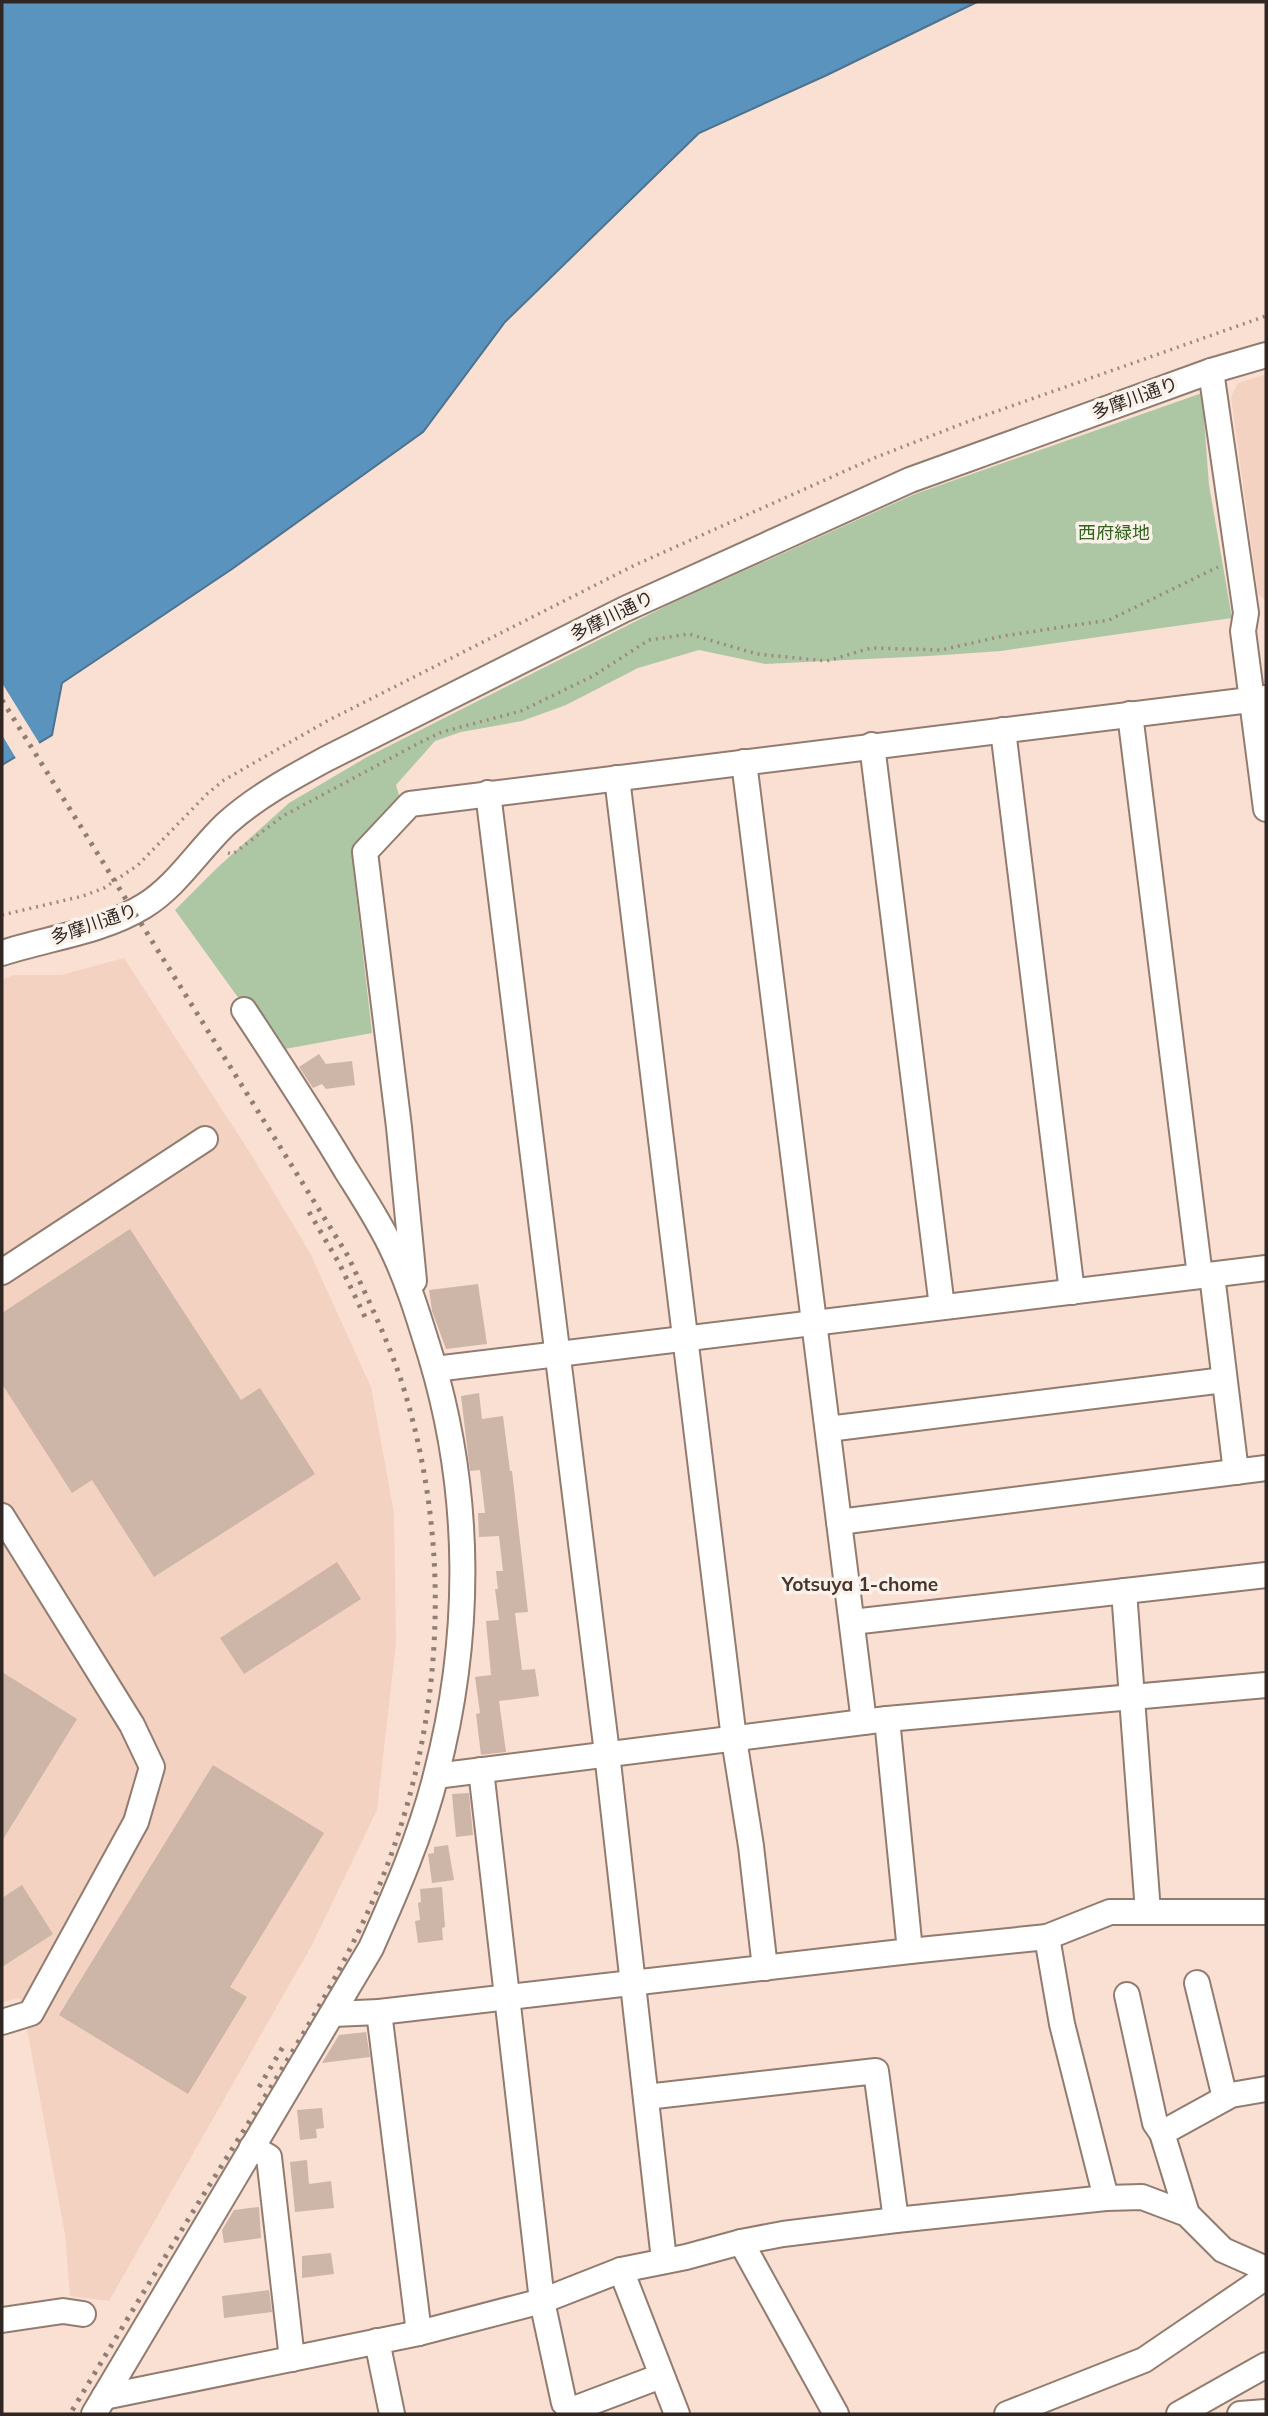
<svg xmlns="http://www.w3.org/2000/svg" width="1268" height="2416" font-family="Mulish,'Noto Sans JP',sans-serif">
	<style>
		.built { fill: #f3d2c2 }
		.green { fill: #adc7a4 }
		.water { fill: #5a93bd; stroke: #4d738e; stroke-width: 2 }
		.pier { fill: #fae0d2 }
		.building { fill: #cdb5a7 }
		.lines { fill: none; stroke-linecap: round; stroke-linejoin: round }
		.minor-casing { stroke: #927b6f; stroke-width: 28 }
		.path { stroke: #9c8a80; stroke-width: 3.5; stroke-dasharray: 2 5; stroke-linecap: butt }
		.minor { stroke: #fff; stroke-width: 24 }
		.rail { stroke: #8f7e75; stroke-width: 5; stroke-dasharray: 3.5 7; stroke-linecap: butt }
		.labels { text-anchor: middle; stroke-width: 7; stroke-linejoin: round; paint-order: stroke }
		.street-label { font-size: 18px; fill: #302722; stroke: #fbf1eb }
		.park-label { font-size: 18px; fill: #32641b; stroke: #fbf1eb }
		.neighbourhood-label { font-size: 19px; font-weight: bold; fill: #49352b; stroke: #fbf1eb }
	</style>
	<rect width="100%" height="100%" fill="#fae0d2"/>
	<!-- built -->
	<g class="built">
		<path d="M1266,374V601L1258,594L1231,397L1238,383Z"/>
		<path d="M124,958L252,1156L310,1253L371,1387L394,1513L396,1643L377,1810L312,1945L109,2301L70,2296L65,2234L27,2029L20,1998L2,2002V980L13,975H61Z"/>
	</g>
	<!-- green -->
	<path class="green" d="M1202,393L1209,485L1232,618L1001,651L929,656L765,664L699,650L638,668L566,705L522,721L461,732L435,741L396,785L401,802L358,848L353,867L372,1033L285,1049L254,1005L237,996L175,910L218,867L289,803L367,757L668,605L915,494Z"/>
	<!-- water -->
	<path class="water" d="M2,2H977L827,75L699,133L505,322L423,432L232,569L62,683L52,735L2,765Z"/>
	<!-- pier -->
	<path class="pier" d="M2,683L41,746L17,760L2,735Z"/>
	<!-- building -->
	<g class="building">
		<path d="M319,1054L326,1064L352,1061L355,1085L326,1089L322,1084L313,1088L299,1067Z"/>
		<path d="M130,1229L241,1400L260,1388L315,1474L154,1577L92,1480L72,1493L2,1384V1313Z"/>
		<path d="M478,1284L487,1344L446,1349L432,1311L429,1290Z"/>
		<path d="M479,1393L482,1419L503,1416L510,1471H512L528,1612L515,1613L522,1670L535,1669L539,1696L499,1701L506,1752L481,1755L476,1714L480,1713L475,1677L491,1675L486,1621L499,1620L495,1589H498L496,1571H503L499,1536L479,1537L478,1513H485L480,1470L470,1471L461,1396Z"/>
		<path d="M337,1562L361,1599L244,1674L220,1638Z"/>
		<path d="M2,1672L77,1719L2,1841Z"/>
		<path d="M213,1765L324,1833L230,1987L247,1997L188,2094L59,2015Z"/>
		<path d="M469,1793L473,1835L456,1837L452,1794Z"/>
		<path d="M448,1845L454,1880L432,1883L428,1854L434,1853V1847Z"/>
		<path d="M22,1885L53,1934L2,1967V1898Z"/>
		<path d="M442,1887L445,1927L442,1928L443,1940L418,1943L415,1921L420,1920L418,1903L421,1902L420,1889Z"/>
		<path d="M366,2032L370,2057L322,2063L339,2035Z"/>
		<path d="M322,2108L324,2128L316,2129L317,2138L300,2140L297,2110Z"/>
		<path d="M307,2160L309,2184L331,2181L334,2208L295,2212L290,2162Z"/>
		<path d="M259,2207L261,2238L224,2243L222,2230L234,2210Z"/>
		<path d="M331,2253L334,2274L302,2278V2256Z"/>
		<path d="M269,2290L272,2312L224,2318L222,2296Z"/>
	</g>
	<g class="lines">
		<!-- minor casing -->
		<g class="minor-casing">
			<g id="minor">
				<path d="M1211,371L1246,613L1243,631L1266,809"/>
				<path d="M1130,714L1200,1276"/>
				<path d="M1003,730L1072,1292"/>
				<path d="M872,745L942,1307"/>
				<path d="M744,762L864,1722"/>
				<path d="M617,778L734,1739L751,1846L765,1968"/>
				<path d="M488,793L607,1753L664,2260"/>
				<path d="M2,953C48,938 102,932 144,906C177,886 199,849 227,823C256,797 291,778 326,759L625,609L910,480L1211,371L1266,355"/>
				<path d="M2,1272L205,1139"/>
				<path d="M1212,1275L1236,1472"/>
				<path d="M414,1281L399,1127L365,852L410,804L1266,698"/>
				<path d="M435,1369L1266,1268"/>
				<path d="M828,1429L1224,1380"/>
				<path d="M2,1516L132,1725L152,1767L136,1822L31,2013L2,2022"/>
				<path d="M839,1522L1266,1468"/>
				<path d="M1124,1591L1148,1912"/>
				<path d="M852,1622L1266,1575"/>
				<path d="M481,1770L542,2301L564,2403L570,2409L579,2407L661,2376"/>
				<path d="M436,1776L887,1719L1266,1685"/>
				<path d="M1047,1937L1062,2024L1106,2198"/>
				<path d="M910,1951L1047,1937L1110,1912H1266"/>
				<path d="M1197,1983L1225,2098"/>
				<path d="M1127,1995L1155,2123L1162,2133"/>
				<path d="M379,2012L419,2333"/>
				<path d="M333,2014L379,2012L910,1951L887,1719"/>
				<path d="M646,2097L876,2071L896,2220"/>
				<path d="M252,2147L269,2157L292,2359"/>
				<path d="M1187,2214L1162,2133L1231,2095L1266,2089"/>
				<path d="M741,2242L836,2414"/>
				<path d="M621,2270L677,2414"/>
				<path d="M2,2320L63,2311L83,2314"/>
				<path d="M377,2341L392,2414"/>
				<path d="M104,2397L419,2333L542,2301L621,2270L686,2257L741,2242L783,2234L896,2220L1106,2198L1142,2197L1187,2214L1223,2250L1266,2269"/>
				<path d="M94,2414L371,1948C396,1892 421,1835 436,1775C472,1637 472,1494 431,1357C420,1322 410,1287 394,1253C381,1224 363,1197 346,1170C314,1116 279,1063 244,1010"/>
				<path d="M1007,2414L1144,2360L1266,2277"/>
				<path d="M1179,2414L1266,2365"/>
				<path d="M1240,2414L1266,2412"/>
			</g>
		</g>
		<!-- path -->
		<g class="path">
			<path d="M228,853L233,854L283,816L417,744L442,732L521,711L593,676L649,640L689,634L757,654L827,661L871,648L941,650L1003,636L1109,620L1218,567"/>
			<path d="M2,915L83,896L104,888L138,865L207,794L224,780L327,721L635,565L874,458L972,420L1266,316"/>
		</g>
		<!-- minor -->
		<use href="#minor" class="minor"/>
		<!-- rail -->
		<g class="rail">
			<path d="M2,700L348,1256C370,1304 394,1352 408,1403C456,1573 440,1758 365,1918C324,2006 270,2088 219,2170C168,2251 119,2333 70,2414"/>
			<path d="M309,1212L339,1263L365,1317"/>
			<path d="M259,2087L284,2045"/>
		</g>
	</g>
	<g class="labels">
		<!-- street labels -->
		<g class="street-label">
			<text transform="translate(1135 398) rotate(-20)" y="6">多摩川通り</text>
			<text transform="translate(612 616) rotate(-26)" y="6">多摩川通り</text>
			<text transform="translate(94 924) rotate(-19)" y="6">多摩川通り</text>
		</g>
		<!-- park labels -->
		<g class="park-label">
			<text x="1114" y="539">西府緑地</text>
		</g>
		<!-- neighbourhood labels -->
		<g class="neighbourhood-label">
			<text x="860" y="1591">Yotsuya 1-chome</text>
		</g>
	</g>
	<!-- border -->
	<rect width="1268" height="2416" fill="none" stroke="#302722" stroke-width="7"/>
</svg>
